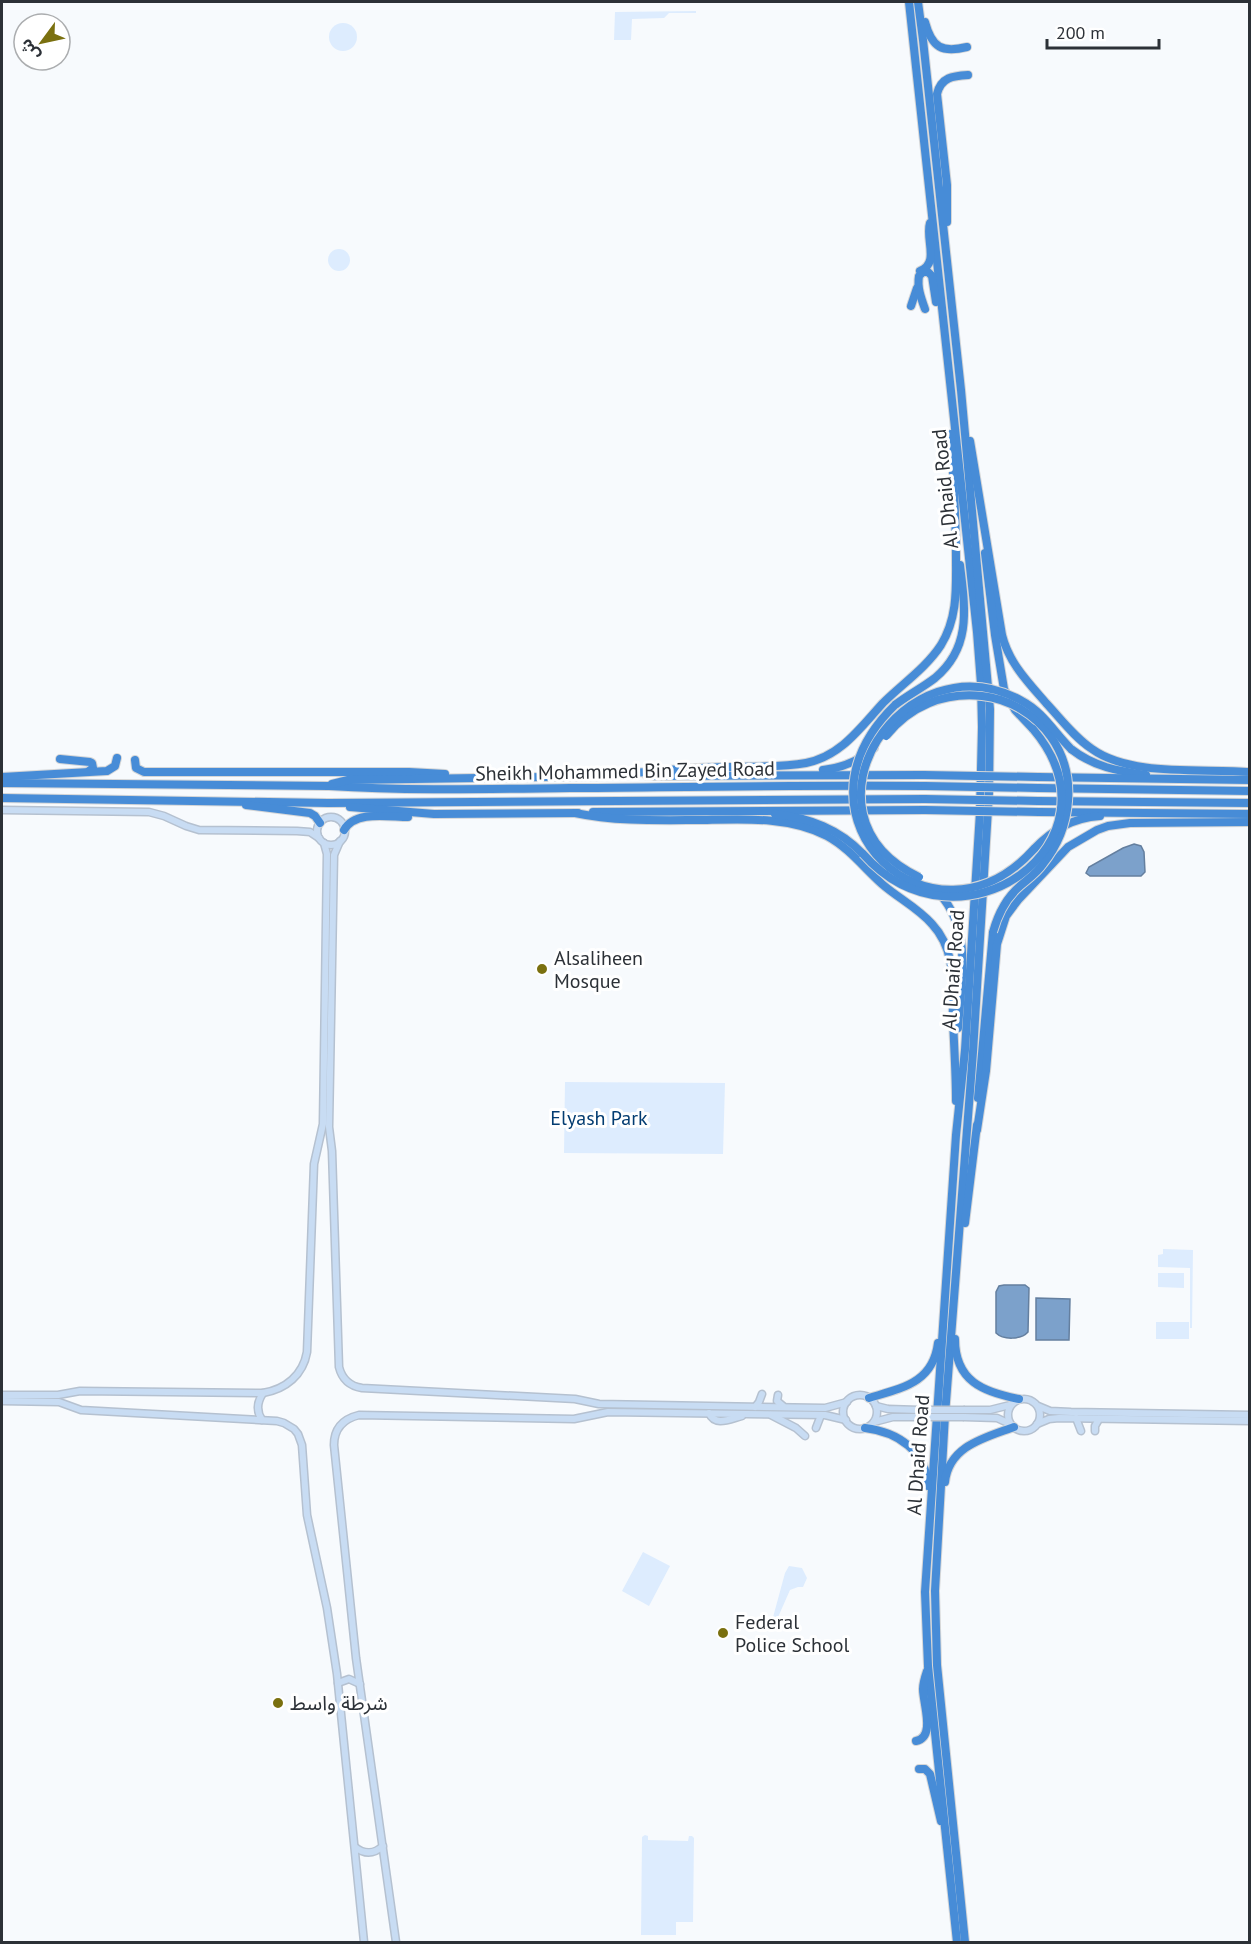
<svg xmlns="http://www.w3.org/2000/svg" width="1251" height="1944" font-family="'PT Sans','Noto Sans Arabic',sans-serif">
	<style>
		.green { fill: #ddecfe }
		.water { fill: #7ca1cb; stroke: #647f9f; stroke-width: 1.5 }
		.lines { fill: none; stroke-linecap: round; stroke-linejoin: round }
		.secondary-casing { stroke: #b5c1d0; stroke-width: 9 }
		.motorway-casing { stroke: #d5d6d7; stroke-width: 10 }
		.secondary { stroke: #c8dcf3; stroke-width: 6 }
		.motorway { stroke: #478cd7; stroke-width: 8 }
		.secondary-bridge-casing { stroke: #b5c1d0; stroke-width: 9; stroke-linecap: butt }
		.motorway-bridge-casing { stroke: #d5d6d7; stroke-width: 10; stroke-linecap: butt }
		.secondary-bridge { stroke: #c8dcf3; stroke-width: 6 }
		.motorway-bridge { stroke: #478cd7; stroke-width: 8 }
		.poi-dot { fill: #7a700f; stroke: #fff; stroke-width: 2 }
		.labels { text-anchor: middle; stroke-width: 6; stroke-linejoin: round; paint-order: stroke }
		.street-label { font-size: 20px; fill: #2c3137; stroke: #fff }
		.poi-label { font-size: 20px; fill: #2c3137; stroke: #fff; text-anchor: start }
		.park-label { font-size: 20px; fill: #033c71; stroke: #fff }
	</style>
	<rect width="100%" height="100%" fill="#f7fafd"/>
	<!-- green -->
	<g class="green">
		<path d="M696,11V13H669L664,18L632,19L631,40H614L615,12Z"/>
		<circle cx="343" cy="37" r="14"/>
		<circle cx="339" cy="260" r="11"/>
		<path d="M565,1082L725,1083L723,1154L564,1153Z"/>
		<path d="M1163,1249L1193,1250L1192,1328H1190V1268L1158,1267V1255L1163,1254Z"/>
		<path d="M1158,1273H1184V1288L1158,1287Z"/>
		<rect x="1156" y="1322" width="33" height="17"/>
		<path d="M643,1552L670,1566L649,1606L622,1591Z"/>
		<path d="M789,1566L802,1568L807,1578L803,1587H798L790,1590L775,1624L772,1621L785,1573Z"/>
		<path d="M645,1835L648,1836V1840L688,1841L689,1836H692L694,1838L693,1922H676V1935H641L642,1837Z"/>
	</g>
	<!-- water -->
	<g class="water">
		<path d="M1134,844L1141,846L1144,852L1145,872L1141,876H1090L1086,873L1089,867L1123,848Z"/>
		<path d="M1004,1285H1025L1029,1288L1028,1332C1021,1340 1003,1340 996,1333V1292L999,1286Z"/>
		<path d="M1036,1298L1070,1299L1069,1340H1036Z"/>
	</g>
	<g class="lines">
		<!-- secondary casing -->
		<g class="secondary-casing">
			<g id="secondary">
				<path d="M2,810L149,812L164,816L186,826L199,830L297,831L310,832L319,838"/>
				<circle cx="331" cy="831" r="14"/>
				<path d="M340,841L334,855L329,1127L332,1151L339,1367C342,1379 349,1386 362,1388L575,1399L599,1404L825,1408L847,1402"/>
				<path d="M2,1395H58L80,1391L263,1393C286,1389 303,1375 307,1352L314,1164L323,1124L327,854L324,843"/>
				<path d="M778,1395L777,1401L783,1406"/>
				<circle cx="860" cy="1412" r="17"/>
				<circle cx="1024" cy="1415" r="16"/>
				<path d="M2,1401L59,1402L81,1410L277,1421L284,1423L294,1429L298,1434L302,1445L307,1515L327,1608L337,1674L364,1942"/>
				<path d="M876,1406L888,1409L919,1410"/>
				<path d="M1038,1406L1050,1411L1071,1412L1250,1415"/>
				<path d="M755,1407L759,1402L762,1394"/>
				<path d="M965,1410H990L1010,1405"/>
				<path d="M709,1413C715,1427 730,1419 742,1416"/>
				<path d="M771,1415L796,1428L805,1436"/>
				<path d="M964,1417L997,1418L1010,1424"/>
				<path d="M1076,1418L1081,1431"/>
				<path d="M262,1420C256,1411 257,1402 263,1393"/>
				<path d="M874,1422L893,1417H919"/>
				<path d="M1037,1424L1049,1419L1059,1418L1250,1421"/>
				<path d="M816,1428L821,1415"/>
				<path d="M1095,1431V1426L1099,1419"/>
				<path d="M338,1683L349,1679L360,1684"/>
				<path d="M355,1847C365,1855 374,1854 383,1846"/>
				<path d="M396,1942L356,1658L334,1445C334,1429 343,1419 359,1415L574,1419L608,1412L825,1415L846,1420"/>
			</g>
		</g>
		<!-- motorway casing -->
		<g class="motorway-casing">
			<g id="motorway">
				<path d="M909,2L977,632L981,684L982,727L980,812L965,1050L956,1135L925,1592L928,1666L957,1942"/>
				<path d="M918,2L923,40L961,390L990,709L989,793L973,1052L945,1415L935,1591L937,1665L965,1942"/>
				<path d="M925,22C932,48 942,53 967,47"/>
				<path d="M947,222V185L937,94C941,77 953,76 968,75"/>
				<path d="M920,271C940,263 925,239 930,223"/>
				<path d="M911,306L917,288"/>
				<path d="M925,309C921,298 917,287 919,276L923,272H928L932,276L936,302"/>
				<path d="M970,441L1002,635C1009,663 1027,681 1046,703C1061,719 1074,737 1092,749C1131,777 1202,768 1250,772"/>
				<path d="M985,553L995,635L1004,689L1015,710L1033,729"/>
				<path d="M895,705C908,695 922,688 935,678C972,647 965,608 960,565"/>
				<path d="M1071,749C1094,767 1118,771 1146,775"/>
				<path d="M60,759L90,762L92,763L93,768L89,771"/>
				<path d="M135,760L136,768L144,772H409L445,774"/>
				<path d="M823,770C842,768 860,760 874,748"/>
				<path d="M610,776C648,771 686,768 724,767C750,766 780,768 806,763C841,756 860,728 883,703C902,684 926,668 941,645C958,617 956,588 956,557C956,515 953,475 951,434"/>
				<path d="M647,776L924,775"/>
				<path d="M2,777L107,771L115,766L117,758"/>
				<path d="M1038,777L1250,780"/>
				<path d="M2,783L329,786C409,791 489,789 570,788C688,787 807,785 925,786"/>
				<path d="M332,784L348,780L614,776"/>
				<path d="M1038,788L1250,791"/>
				<path d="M2,798L328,803L925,799"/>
				<path d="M1038,801L1250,803"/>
				<path d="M246,805L310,813L315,816L320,823"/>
				<path d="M350,807L434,814L578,813"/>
				<path d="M593,812L925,810"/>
				<path d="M1039,812L1250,814"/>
				<path d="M575,813C618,822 663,820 707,820C747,819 791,817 827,836C849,848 864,868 882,884C898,898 918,908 932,924C957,951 952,985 953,1019C954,1046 956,1073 956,1101"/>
				<path d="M775,814C810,818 839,829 863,854"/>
				<path d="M344,830C355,810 389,817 408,817"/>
				<path d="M1034,849C1053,829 1073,818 1100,816"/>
				<path d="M939,893C973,931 961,982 958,1028"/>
				<path d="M978,1098L993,932"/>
				<path d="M977,1130L986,1071L997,944L1006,916L1018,900L1068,847L1097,830L1108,826L1130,823L1250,822"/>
				<path d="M965,1223L977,1125"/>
				<path d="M955,1339C955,1381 983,1392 1019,1399"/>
				<path d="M869,1398C902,1388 933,1383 938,1343"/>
				<path d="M865,1428C898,1432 926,1451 928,1486"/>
				<path d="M945,1482C949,1446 984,1438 1014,1427"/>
				<path d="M916,1741C936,1737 923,1704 923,1689C923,1683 925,1677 927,1671"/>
				<path d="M919,1769H925L930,1774L941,1821"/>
			</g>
		</g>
		<!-- secondary -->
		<use href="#secondary" class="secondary"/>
		<!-- motorway -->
		<use href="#motorway" class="motorway"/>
		<!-- secondary-bridge casing -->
		<g class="secondary-bridge-casing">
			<g id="secondary-bridge">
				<path d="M919,1410H965"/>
				<path d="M919,1417H964"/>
			</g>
		</g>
		<!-- motorway-bridge casing -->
		<g class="motorway-bridge-casing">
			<g id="motorway-bridge">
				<path d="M895,705C778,819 933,961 1034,849"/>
				<path d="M886,736C910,706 944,692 982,696C1009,699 1035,714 1051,737C1078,775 1072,828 1043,864C1037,873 1028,879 1020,886C1006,898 998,914 993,932"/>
				<path d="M924,775L1038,777"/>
				<path d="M925,786L1038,788"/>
				<path d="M925,799L1038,801"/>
				<path d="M925,810L1039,812"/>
				<path d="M863,854C960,963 1129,842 1033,729"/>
				<path d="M919,877C787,814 905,635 1022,701C1043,712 1054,732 1071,749"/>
			</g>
		</g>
		<!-- secondary-bridge -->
		<use href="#secondary-bridge" class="secondary-bridge"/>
		<!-- motorway-bridge -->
		<use href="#motorway-bridge" class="motorway-bridge"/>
	</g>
	<!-- markers -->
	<g class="poi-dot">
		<circle cx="542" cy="969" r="6"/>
		<circle cx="723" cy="1633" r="6"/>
		<circle cx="278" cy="1703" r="6"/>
	</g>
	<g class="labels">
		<!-- street labels -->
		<g class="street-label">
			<text transform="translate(945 489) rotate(-96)" y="7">Al Dhaid Road</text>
			<text transform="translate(625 771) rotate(-1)" y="7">Sheikh Mohammed Bin Zayed Road</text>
			<text transform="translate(953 970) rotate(-86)" y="7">Al Dhaid Road</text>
			<text transform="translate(918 1455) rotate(-86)" y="7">Al Dhaid Road</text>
		</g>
		<!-- poi labels -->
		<g class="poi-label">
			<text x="554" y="965">Alsaliheen<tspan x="554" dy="23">Mosque</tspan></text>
			<text x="735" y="1629">Federal<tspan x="735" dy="23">Police School</tspan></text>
			<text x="290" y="1710">شرطة واسط</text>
		</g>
		<!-- park labels -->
		<g class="park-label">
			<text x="599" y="1125">Elyash Park</text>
		</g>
	</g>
	<!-- border -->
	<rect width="1251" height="1944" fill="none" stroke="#2c3137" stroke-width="6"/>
	<!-- north arrow -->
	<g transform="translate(42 42) rotate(237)"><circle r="28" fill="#ffffff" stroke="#abadaf" stroke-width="1.5"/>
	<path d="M0-4.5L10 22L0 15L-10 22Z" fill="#7a700f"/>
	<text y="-9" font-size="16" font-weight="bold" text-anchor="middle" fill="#2c3137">ش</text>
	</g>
	<!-- scale -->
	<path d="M1047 39v9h112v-9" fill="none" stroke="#2c3137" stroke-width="3"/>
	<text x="1056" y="39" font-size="18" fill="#2c3137" stroke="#ffffff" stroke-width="4.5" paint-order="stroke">200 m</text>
</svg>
